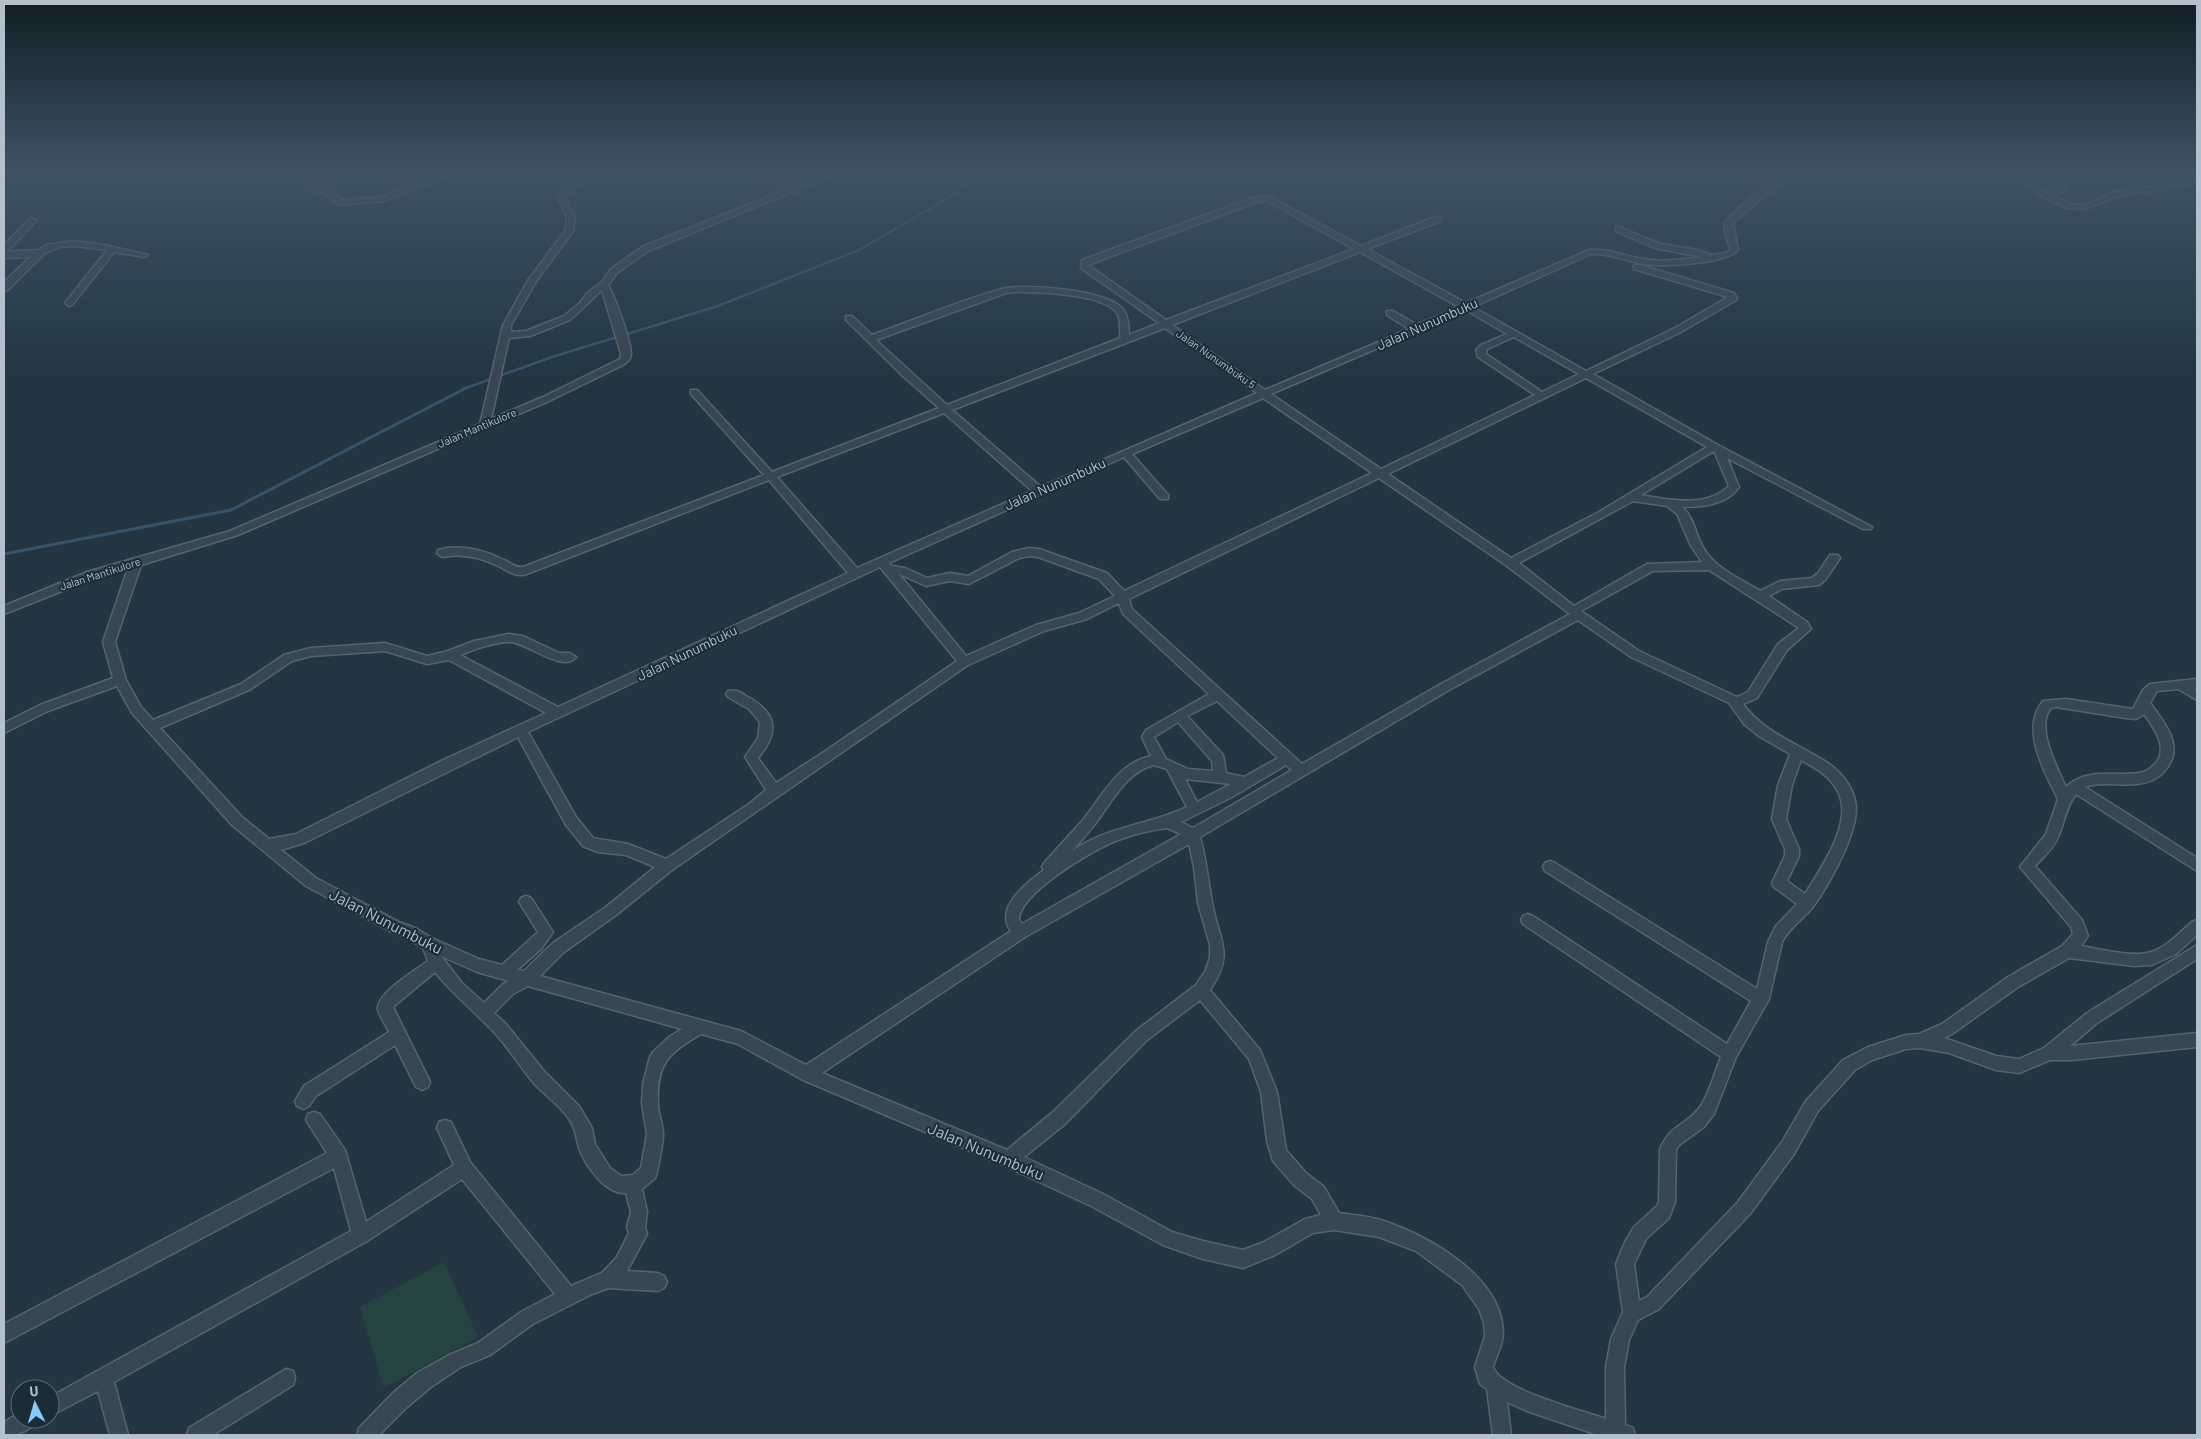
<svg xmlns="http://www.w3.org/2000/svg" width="2201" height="1439" font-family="Barlow,sans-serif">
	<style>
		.green { fill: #254341 }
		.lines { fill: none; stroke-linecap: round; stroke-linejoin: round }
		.stream-far1 { stroke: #36556a; stroke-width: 2.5 }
		.stream { stroke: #36556a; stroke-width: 3 }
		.minor-casing { stroke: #56646f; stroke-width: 3 }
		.tertiary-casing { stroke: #56646f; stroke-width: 3 }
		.minor { fill: #384751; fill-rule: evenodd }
		.tertiary { fill: #384751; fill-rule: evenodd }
		.labels { text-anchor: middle; stroke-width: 4; stroke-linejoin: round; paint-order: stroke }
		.far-street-label { font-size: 11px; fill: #b4c1cc; stroke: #1c2c37 }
		.street-label { font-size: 14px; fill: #b4c1cc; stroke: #1c2c37 }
		.near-street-label { font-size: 16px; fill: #b4c1cc; stroke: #1c2c37 }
	</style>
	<rect width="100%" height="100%" fill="#233642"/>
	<!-- green -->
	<path class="green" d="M444,1262L478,1337L384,1388L360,1307Z"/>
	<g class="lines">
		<!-- stream-far1 -->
		<path class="stream-far1" d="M463,389L552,357L718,306L859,250L950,197L980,171"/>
		<!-- stream -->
		<path class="stream" d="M4,554L231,510L466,388"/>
		<!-- minor casing -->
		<g class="minor-casing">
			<g id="minor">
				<path d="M289,171H298L316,185L329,189L343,200L380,197L449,171H461L384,201L349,204H338L323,193L310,189Z"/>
				<path d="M585,171H594L565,196L575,218L573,231L537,280L511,325V332L526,331L564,316L580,303L587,293L601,283L611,269L642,247L833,171H844L648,251L617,273L608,285C615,297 631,341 631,354C631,360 626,363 621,366L549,401L238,535L141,565L115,642L126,680L141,707L153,720L241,684L284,655L311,648L385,643L427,656L448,651L474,641L509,634L523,636L559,653H570L576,657C564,674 526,642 510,642C494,642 475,649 460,655L558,707L848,573L769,480L524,575C513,576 507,570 498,566C480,557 461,553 442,557L437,553L438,550C461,544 484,550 504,560C511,563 515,568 523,567L764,475L691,394V390H697L772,472L939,408L904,377L846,320V316H852L872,335C914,320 959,301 1002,289C1025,283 1104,290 1121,307C1129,315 1128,324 1129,335L1159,323L1081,268L1082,260L1252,198L1268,196L1361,246L1435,217H1441V221L1367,249L1466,303L1589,250C1608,248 1624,256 1643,259C1662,262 1682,260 1701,257L1655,248L1616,231V227H1619L1660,244L1697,250L1711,255L1726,253L1730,250L1724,226L1725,222C1752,191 1784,171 1826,171L1775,187L1733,223L1738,250C1726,264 1663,267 1644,264C1626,261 1609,253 1591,254L1473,307L1586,371L1675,328L1728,297L1634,269V265H1640L1734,293L1737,298L1736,300L1681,332L1593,374L1718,445L1872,527L1871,529H1863L1727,458L1739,487C1726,505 1703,507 1682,507C1695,518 1695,535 1704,549C1716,569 1741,579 1760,591L1780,581L1812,578L1818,573L1830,555H1838L1840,558L1826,579L1819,585L1782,589L1769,596L1807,622L1811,629L1787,650L1757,698L1743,704C1764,733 1797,743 1826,762C1839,770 1852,785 1855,801C1862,827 1828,887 1812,908C1802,920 1789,928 1782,942L1769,999L1736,1057L1714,1114L1704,1127L1679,1145L1676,1150L1675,1202L1669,1218L1646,1239L1634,1264L1639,1301L1647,1297L1738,1202L1782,1142L1806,1101L1843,1060L1868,1047L1906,1035L1919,1034L1942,1024L2008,977L2062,946L2073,934L2071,927L2020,867L2046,834L2058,799C2044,771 2020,729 2043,701L2066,699L2133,709L2143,690L2150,684L2197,679V687L2194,688L2197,690V700L2178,689L2157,691L2150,703C2164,722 2185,746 2166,769C2159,779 2148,783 2136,784C2119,786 2101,781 2085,787L2197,858V871L2076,794C2066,806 2065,821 2059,835C2054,848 2044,856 2035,866L2082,920L2088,936L2081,946C2099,949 2134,958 2151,952C2167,947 2180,932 2192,922L2197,920V935L2176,954L2152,965L2134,966L2069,958L2018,987L1952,1034L1944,1038L1996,1056L2019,1059L2044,1048L2087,1013L2197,945V959L2097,1023L2070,1046L2197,1033V1047L2072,1060H2050L2019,1073L1996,1070L1949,1053L1920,1048L1906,1049L1872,1060L1855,1070L1818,1111L1794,1154L1750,1214L1659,1309L1638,1320L1629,1340L1624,1367L1625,1425L1633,1428L1635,1435H1598L1527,1411L1507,1402L1511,1435H1493L1487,1389L1480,1384L1475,1367L1485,1336L1484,1323L1479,1309L1462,1285L1416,1251L1379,1237L1334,1230L1313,1233L1275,1255L1243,1268L1203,1259L1163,1245L1091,1206L1003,1165L801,1079L738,1044L701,1034C669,1053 656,1063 658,1103C658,1114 663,1124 663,1134C663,1146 659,1160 657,1172L655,1178L642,1189L647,1212L645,1227L647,1234L627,1271L658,1273L664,1276L667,1282L664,1288L658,1291L608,1288L590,1295L533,1324L490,1355L461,1367L431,1387L407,1407L379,1435H357L359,1428L393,1393L417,1373L449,1355L478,1343L521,1312L555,1294L462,1179L367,1241L114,1382L128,1435H110L98,1391L50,1416V1397L351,1231L334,1168L4,1343V1324L327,1153L306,1120L308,1114L314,1112L320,1114L345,1150L366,1222L454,1165L437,1128L439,1122L445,1120L451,1122L470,1162L571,1286L602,1273L617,1257L629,1233L627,1227L631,1212L626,1193C606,1195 585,1165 579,1148C576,1137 576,1129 569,1119C560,1105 543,1094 532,1081C519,1065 508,1047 494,1032C475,1012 453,994 435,972L394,1006V1009L430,1082L428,1087L422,1090L416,1087L395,1045L316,1096L309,1106L303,1109L297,1106L295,1101L304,1086L389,1032C386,1025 380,1017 378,1010C375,994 416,970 428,961L423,948L405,937L390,931L306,886L232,825L132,713L117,686L48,711L4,733V723L40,705L113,678L103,642L128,568L95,578L4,614V606L87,572L230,531L480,424L503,325L529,279L565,231L567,218L557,196ZM1267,201L1354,249L1166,320L1088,265L1257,202ZM1360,252L1459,307L1417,325L1393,311H1387V315L1409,329L1265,390L1172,325ZM602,290L621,354L620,359L543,397L491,419L509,338L530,336L570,320ZM1014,292C1035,292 1108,293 1118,315C1121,321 1120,331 1120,338L947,405L876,340L1006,293ZM1466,310L1507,334L1481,345L1476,350L1478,357L1535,395L1381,469L1271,394ZM1165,328L1257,393L1041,487L952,410ZM1514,337L1579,374L1542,392L1486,354L1487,349ZM1586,378L1707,447L1599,512L1511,558L1388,474ZM1263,398L1372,473L1124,591L1107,573L1039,549L1029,548L1012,552L968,576L950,573L927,578L905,568L892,566L889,563L1124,457L1160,499H1168V495L1132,454ZM944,413L1032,491L857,568L777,477ZM1714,451L1729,486C1706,508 1670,500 1641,495ZM1379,478L1507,566L1570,614L1441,684L1302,764L1132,609L1129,599ZM1633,501L1667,506L1677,514L1691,546L1702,562L1647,564L1574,606L1519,563ZM1029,556L1038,557L1099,579L1115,596L1079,613L1036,625L966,656L899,574L926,586L950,581L969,584L1019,558ZM880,567L957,661L824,752L776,783L758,758C781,731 776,712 746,696C740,692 735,689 728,691L726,694L728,697L749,709L760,722L758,738L745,757L766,790L749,804L666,859L628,844L593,838L576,817L528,732ZM1709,570L1799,628L1778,644L1748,692L1737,697L1639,651L1581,611L1653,571ZM1119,603L1123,614L1209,694L1146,730L1142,737L1151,756C1118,763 1103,795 1083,820C1070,834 1057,849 1044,863L1042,867L1044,870C1026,883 994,908 1011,931L806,1065L741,1031L540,976L563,953L616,915L672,870L968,665L1044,631L1087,619ZM1578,620L1631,657L1729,703L1744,724L1759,736L1790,754L1778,785L1772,819L1785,849V856L1772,883L1774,887L1797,904L1776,926L1768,942L1757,989L1555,863L1550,861L1545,863L1543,867L1545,871L1751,1001L1727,1044L1533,916L1528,914L1523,916L1521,920L1523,924L1721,1057C1715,1072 1710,1090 1702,1104C1689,1125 1671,1123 1660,1149L1659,1202L1657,1206L1634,1227L1625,1242L1616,1264L1623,1312L1611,1339L1606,1367V1419C1584,1411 1500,1390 1493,1367C1496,1357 1503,1344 1503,1334C1503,1276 1428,1236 1381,1220C1368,1216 1353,1215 1339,1213L1324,1187L1306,1173L1286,1150L1277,1092L1260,1050L1210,990C1236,952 1218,940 1212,902C1208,880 1206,858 1200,837L1449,690ZM385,651L427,664L449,660L546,713L443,760L296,834L269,839L242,817L160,728L249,690L292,661L311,656ZM1217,701L1278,758L1244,777L1226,773L1223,755L1187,716ZM2056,707L2126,718L2136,719L2144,714C2159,734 2173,757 2144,772C2118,778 2088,766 2066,787C2057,768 2035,726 2051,708ZM1178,722L1212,761L1213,771L1188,769L1166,759L1154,737ZM518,737L566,825L583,846L598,852L626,855L655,867L606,907L553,943L524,971L517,970L542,948L553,932L531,898L526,896L521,898L519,902L538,932L502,965L479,959L434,939L415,928L399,922L316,878L281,850L304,843ZM1801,760C1815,768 1831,776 1838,792C1854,822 1821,868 1805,894L1787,881L1799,856V849L1786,819L1792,785ZM1154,765L1167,769L1187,807C1149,825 1108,826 1072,851C1079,842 1088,834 1095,824C1111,803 1127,771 1154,765ZM1286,765L1292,770L1193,828L1181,822L1232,797ZM1185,779L1231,784L1197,802ZM1167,828L1181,834L1022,924L1019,920C1019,893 1094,849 1118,840C1134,834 1150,830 1167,828ZM1189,844L1194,867L1198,903L1210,945V957L1206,970L1196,985L1137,1030L1053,1112L1007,1150L822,1073L1025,937ZM441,956L477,972L509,981L503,984L484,1003L462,983ZM528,986L682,1029L669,1037L653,1052L650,1057L643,1084L642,1104L647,1134L641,1168L633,1175L621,1176L610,1168L595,1144L592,1128L579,1106L544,1071L505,1023L494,1013L513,994ZM1200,1000L1249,1059L1261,1092L1267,1141L1273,1161L1294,1185L1312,1199L1321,1215L1305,1219L1264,1242L1243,1250L1203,1241L1172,1232L1103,1194L1024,1157L1065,1124L1147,1040Z"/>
				<path d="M2041,171H2052L2030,182L2045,191L2065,187V191L2051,194L2071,204L2084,205L2115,192L2197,179V183L2117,196L2085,209L2067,208L2041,196L2022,183L2024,178Z"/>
				<path d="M30,218L37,220L7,252H4V245Z"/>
				<path d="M74,241L104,245L148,255L144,257L114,252L72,305L69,306L65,303L107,250L74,246L60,247L39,255L35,253L46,245Z"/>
				<path d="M286,1369L293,1371L295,1378L293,1385L213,1435H187L189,1428Z"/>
				<path d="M20,1413V1419H36C31,1432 17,1435 4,1435V1422Z"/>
			</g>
		</g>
		<!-- tertiary casing -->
		<g class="tertiary-casing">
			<path id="tertiary" d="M39,250L44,253L43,255L8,290L4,291V282L30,257L4,258V252Z"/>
		</g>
		<!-- minor -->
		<use href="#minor" class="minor"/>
		<!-- tertiary -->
		<use href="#tertiary" class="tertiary"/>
	</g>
	<!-- sky -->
	<linearGradient id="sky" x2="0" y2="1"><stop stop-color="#131e24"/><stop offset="0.46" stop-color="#3f5265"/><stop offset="1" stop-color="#3f5265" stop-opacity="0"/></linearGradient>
	<rect width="2201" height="373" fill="url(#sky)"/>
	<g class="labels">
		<!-- far-street labels -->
		<g class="far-street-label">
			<text transform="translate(1216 359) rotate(35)" y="4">Jalan Nunumbuku 5</text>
			<text transform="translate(477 428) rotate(-23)" y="4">Jalan Mantikulore</text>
			<text transform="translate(100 574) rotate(-18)" y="4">Jalan Mantikulore</text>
		</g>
		<!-- street labels -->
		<g class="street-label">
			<text transform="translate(1427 324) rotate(-24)" y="5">Jalan Nunumbuku</text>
			<text transform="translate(1055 484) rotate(-24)" y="5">Jalan Nunumbuku</text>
			<text transform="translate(687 653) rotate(-26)" y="5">Jalan Nunumbuku</text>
		</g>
		<!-- near-street labels -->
		<g class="near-street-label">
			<text transform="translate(386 921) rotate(27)" y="6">Jalan Nunumbuku</text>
			<text transform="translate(986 1151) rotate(23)" y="6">Jalan Nunumbuku</text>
		</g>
	</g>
	<!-- border -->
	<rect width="2201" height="1439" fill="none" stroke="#b4c1cc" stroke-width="10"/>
	<!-- north arrow -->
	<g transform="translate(35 1404) rotate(355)"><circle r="24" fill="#1c2c37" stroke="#596873"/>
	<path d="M0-4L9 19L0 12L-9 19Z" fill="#86caff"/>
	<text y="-8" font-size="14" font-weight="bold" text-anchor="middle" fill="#b4c1cc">U</text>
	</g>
</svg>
